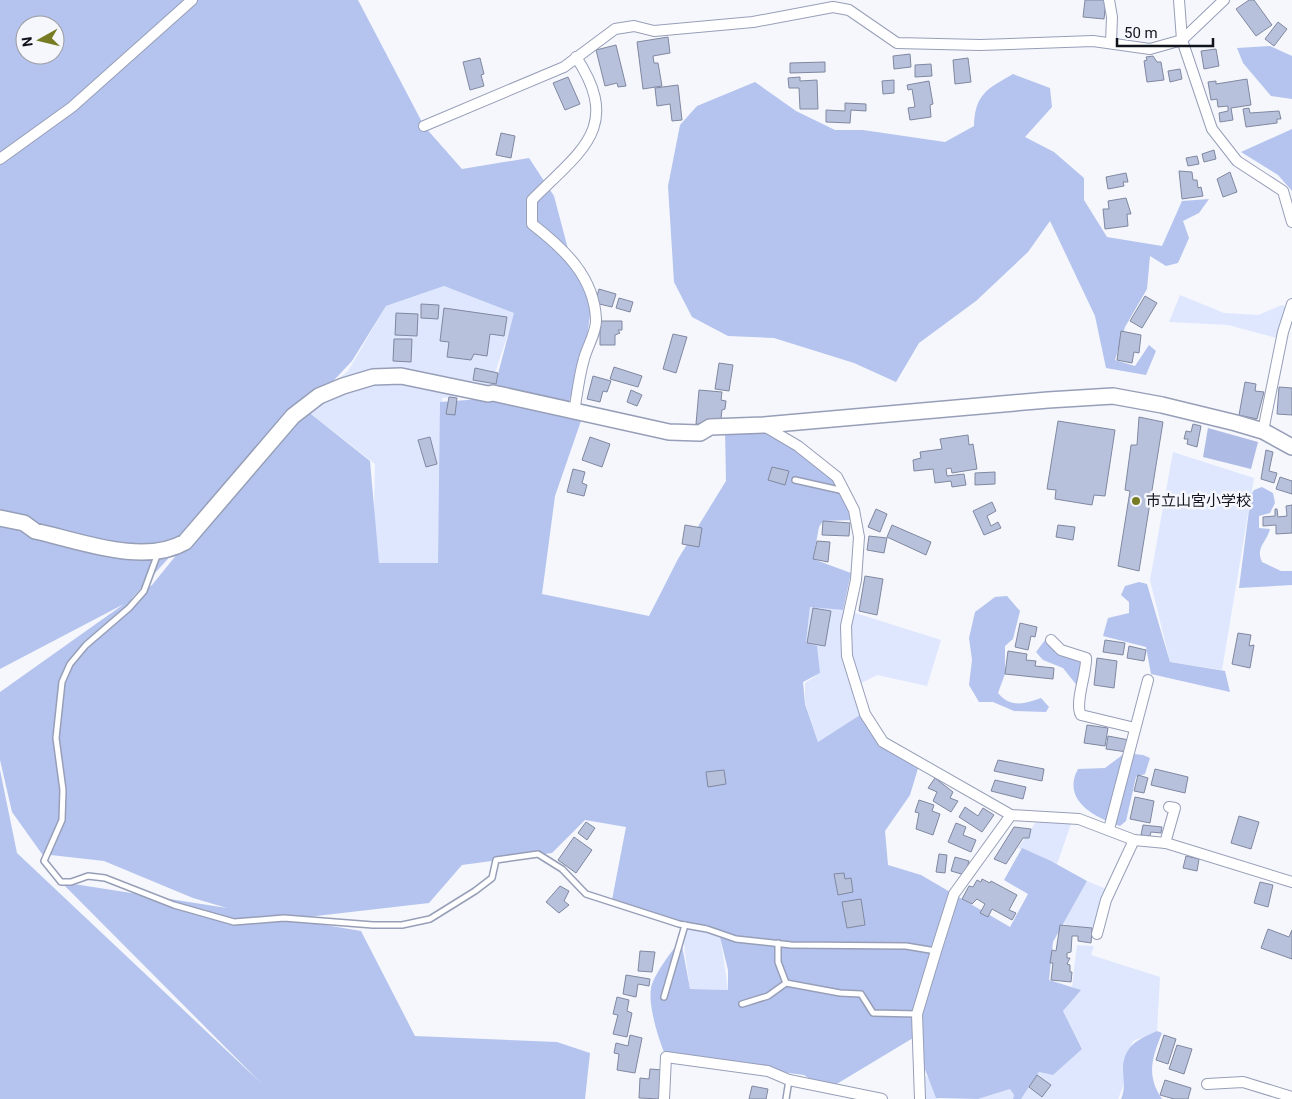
<svg xmlns="http://www.w3.org/2000/svg" width="1292" height="1099" font-family="Roboto,'Noto Sans JP',sans-serif">
	<style>
		.green { fill: #dfe7ff }
		.forest { fill: #b5c4ee; fill-rule: evenodd }
		.water { fill: #adbbe5 }
		.building { fill: #b8c1db; stroke: #8088a1 }
		.lines { fill: none; stroke-linecap: round; stroke-linejoin: round }
		.lane-casing { stroke: #979fb8; stroke-width: 8 }
		.street-casing { stroke: #979fb8; stroke-width: 12 }
		.secondary-casing { stroke: #979fb8; stroke-width: 18 }
		.lane { stroke: #fff; stroke-width: 5 }
		.street { stroke: #fff; stroke-width: 10 }
		.secondary { stroke: #fff; stroke-width: 15 }
		.poi-dot { fill: #767b24; stroke: #f5f7fc; stroke-width: 2 }
		.labels { text-anchor: middle; stroke-width: 5; stroke-linejoin: round; paint-order: stroke }
		.poi-label { font-size: 15px; fill: #11141d; stroke: #f5f7fc; text-anchor: start }
	</style>
	<rect width="100%" height="100%" fill="#f5f7fc"/>
	<!-- green -->
	<g class="green">
		<path d="M444,286L515,313L488,394L442,398L438,564L373,566L375,464L304,408L348,371L386,306Z"/>
		<path d="M1180,295L1224,313L1258,315L1282,305L1286,307L1277,338L1228,325L1169,322Z"/>
		<path d="M1173,452L1254,478L1222,670L1170,662L1150,580Z"/>
		<path d="M810,606L849,611L941,640L927,686L877,675L856,686L863,713L818,742L805,702V683L820,673L806,643Z"/>
		<path d="M1039,818H1073L1057,864L1018,848Z"/>
		<path d="M1087,881L1106,889L1096,929L1063,924Z"/>
		<path d="M681,924L720,934L728,990L690,989Z"/>
		<path d="M1077,945L1094,946L1091,955L1160,977L1157,1031L1133,1041L1124,1067L1126,1079L1118,1099H1021L1039,1072L1053,1075L1082,1048L1063,1011L1080,990L1072,987Z"/>
		<path d="M919,1075L928,1077L938,1099H921Z"/>
		<path d="M1010,1089L1014,1095L1013,1099H978Z"/>
	</g>
	<!-- forest -->
	<g class="forest">
		<path d="M0,0H358L424,126L462,169L529,158L554,196L572,264L591,306L585,355L566,410L493,393L514,313L444,286L386,306L352,361L306,410L370,461L379,563H438L440,402L495,398L582,418L555,496L542,594L649,616L678,559L726,481L725,430L764,425L837,477L854,520L823,521L819,527L813,559L851,573L843,610L810,607L806,643L817,646L820,673L803,682L805,704L818,742L863,713L883,742L919,765L910,795L885,831L888,865L921,875L1010,927L1028,894L1004,880L1022,848L1051,861L1087,881L1053,942L1049,980L1081,990L1063,1011L1082,1049L1053,1075L1039,1072L1021,1099H1013L1014,1095L1010,1089L978,1099L936,1098L913,1038L835,1085L820,1086L804,1075L666,1057C659,1041 648,1006 651,989C652,977 673,949 681,940L690,989L728,990V970L719,933C683,924 648,911 611,905L626,827L585,820L552,853L462,865L429,903L290,919L361,931L415,1036L557,1042L590,1053L585,1099H0V770L17,853L261,1083L61,882L227,908L193,898L104,861L42,854L12,812L0,760V692L124,604L0,669ZM25,25H55V55H25ZM212,511L152,585L131,599Z"/>
		<path d="M1270,46L1292,56V99L1271,96L1243,63L1237,48Z"/>
		<path d="M1013,74L1050,88L1052,107L1025,137L1054,152L1084,178V200L1107,237L1162,246L1182,201L1209,199L1199,213L1183,221L1189,238L1178,263L1166,266L1150,256L1147,289L1125,327L1115,360L1135,366L1149,345L1156,351L1146,375L1106,368L1095,316L1050,221L1028,252L976,301L919,343L896,382L854,363L774,338L728,336L692,317L674,282L668,186L680,125L697,106L755,82L796,111L835,130H863L945,142L974,126C975,94 987,89 1013,74Z"/>
		<path d="M1292,129V191L1278,175L1241,152Z"/>
		<path d="M1262,487L1273,493L1275,503L1270,513L1259,516V528L1270,529C1267,542 1255,547 1262,562L1281,571H1292V585L1239,588L1251,495L1254,490Z"/>
		<path d="M1139,582L1147,584L1170,662L1225,671L1230,692L1151,674L1146,647L1103,636L1108,618L1129,613V602L1121,595L1125,586Z"/>
		<path d="M1007,596L1020,611L1013,639L1005,646V674L998,693C1010,708 1025,704 1041,698L1049,707L1046,712L1014,711L993,702H979L969,685L972,660L969,638L975,612L995,597Z"/>
		<path d="M1045,640L1083,661L1079,688L1063,668L1043,660L1036,652Z"/>
		<path d="M1125,753L1143,755L1150,758L1145,774L1136,777L1126,821L1120,826C1095,818 1061,800 1078,769L1105,768Z"/>
		<path d="M1157,1031L1162,1033C1152,1058 1146,1075 1162,1099H1121C1126,1088 1123,1080 1123,1068C1124,1046 1138,1039 1157,1031Z"/>
	</g>
	<!-- water -->
	<path class="water" d="M1208,428L1258,442L1251,469L1203,457Z"/>
	<!-- building -->
	<g class="building">
		<path d="M1085,0H1106L1104,19L1083,17Z"/>
		<path d="M1249,0H1254L1272,25L1256,36L1236,9Z"/>
		<path d="M1278,22L1287,29L1274,46L1265,39Z"/>
		<path d="M668,37L670,53L653,56L654,63H658L662,86L643,89L637,42Z"/>
		<path d="M616,45L626,86L618,87L617,83L605,86L596,50Z"/>
		<path d="M1216,49L1219,66L1204,69L1201,51Z"/>
		<path d="M910,54L911,67L894,69L893,56Z"/>
		<path d="M1153,56L1157,62H1161L1164,80L1147,82L1144,61L1147,60L1146,57Z"/>
		<path d="M480,58L484,74L481,75L484,86L470,90L463,62Z"/>
		<path d="M968,58L971,82L955,84L953,60Z"/>
		<path d="M825,62V72L790,73V63Z"/>
		<path d="M931,64L932,76L915,77V65Z"/>
		<path d="M1180,69L1182,79L1170,82L1168,71Z"/>
		<path d="M568,77L580,104L565,110L553,83Z"/>
		<path d="M800,77V81L817,80L818,109H800L799,88H789L788,78Z"/>
		<path d="M1247,79L1251,105L1231,108L1233,120L1220,122L1219,113L1228,111V106L1218,107L1217,99L1211,100L1208,82L1216,81V84Z"/>
		<path d="M894,80V93L883,94L882,81Z"/>
		<path d="M929,81L933,104L930,105L931,117L910,120L908,108L915,107L912,89L908,90L907,85Z"/>
		<path d="M678,85L682,120L672,121L670,104L657,106L655,88Z"/>
		<path d="M845,103L866,104V111L851,110L850,123L826,122V110L845,111Z"/>
		<path d="M1249,108L1250,113L1279,111L1281,119H1277V123L1246,127L1243,109Z"/>
		<path d="M501,133L515,136L511,158L496,155Z"/>
		<path d="M1214,150L1216,159L1204,162L1202,154Z"/>
		<path d="M1197,156L1199,164L1188,166L1186,158Z"/>
		<path d="M1179,171L1192,172L1193,180H1197L1198,188L1201,187L1203,196L1182,199Z"/>
		<path d="M1230,172L1237,192L1223,197L1217,179Z"/>
		<path d="M1126,173L1128,182H1123L1124,186L1108,189L1106,177Z"/>
		<path d="M1126,198L1131,214H1127L1128,226L1105,229L1103,209H1109L1108,201Z"/>
		<path d="M599,289L616,294L612,307L595,303Z"/>
		<path d="M1145,296L1157,303L1142,328L1130,321Z"/>
		<path d="M619,298L633,302L630,312L616,308Z"/>
		<path d="M421,304L439,305L438,319L421,318Z"/>
		<path d="M444,308L507,317L504,336L490,334L487,356L474,354L471,360L447,357L449,342L440,341Z"/>
		<path d="M396,313L418,314L417,336L395,335Z"/>
		<path d="M600,321H622V330H618L620,333L615,335V345H600Z"/>
		<path d="M1121,331L1141,335L1139,353L1134,352L1132,363L1117,360Z"/>
		<path d="M673,334L687,337L676,373L663,369Z"/>
		<path d="M394,339H412L411,362L393,361Z"/>
		<path d="M719,363L733,365L729,391L715,389Z"/>
		<path d="M614,367L642,376L638,387L610,379Z"/>
		<path d="M475,368L498,373L496,384L473,380Z"/>
		<path d="M593,376L611,381L607,392L603,391L600,402L587,399Z"/>
		<path d="M1245,382L1256,384L1255,391L1264,392L1257,419L1239,415Z"/>
		<path d="M1279,387L1292,388V415L1277,414Z"/>
		<path d="M631,390L642,395L637,406L627,402Z"/>
		<path d="M699,390L722,392L721,400L726,401L725,409L722,410L720,426L696,424Z"/>
		<path d="M449,397L457,398L455,415L446,414Z"/>
		<path d="M1139,417L1163,422L1139,571L1118,566L1130,491L1125,490L1131,445H1137Z"/>
		<path d="M1058,421L1115,430L1105,496L1094,495L1092,505L1055,499L1056,490L1047,489Z"/>
		<path d="M1193,424L1201,426L1197,447L1187,444L1188,439H1184L1186,431L1191,432Z"/>
		<path d="M968,435L969,445L973,444L977,469L952,473L951,468L946,469L947,476L964,474L966,485L952,487L951,481L935,483L933,469L914,471L913,460L921,458L920,452L942,449L940,439Z"/>
		<path d="M430,437L437,464L426,467L418,440Z"/>
		<path d="M590,437L610,444L602,467L582,460Z"/>
		<path d="M1266,450L1273,452L1269,471L1277,473L1274,483L1261,479Z"/>
		<path d="M772,467L789,471L785,485L768,480Z"/>
		<path d="M573,469L585,472L582,483L587,485L584,496L567,492Z"/>
		<path d="M995,472V484L975,485V473Z"/>
		<path d="M1280,477L1292,481V494L1276,489Z"/>
		<path d="M992,502L996,511L987,516L991,526L998,522L1001,528L984,535L973,511Z"/>
		<path d="M1292,505V533L1276,534V525L1263,526V517L1275,516V509H1277L1278,517L1287,516L1286,506Z"/>
		<path d="M876,509L887,514L880,532L868,527Z"/>
		<path d="M823,521L850,523L849,536L822,535Z"/>
		<path d="M685,525L702,528L699,547L682,544Z"/>
		<path d="M892,525L931,542L926,555L887,537Z"/>
		<path d="M1058,525L1075,527L1073,540L1056,537Z"/>
		<path d="M869,536L887,538L884,553L867,550Z"/>
		<path d="M817,541L830,542L828,562L813,559Z"/>
		<path d="M865,576L883,579L877,615L859,611Z"/>
		<path d="M813,608L831,611L825,646L807,643Z"/>
		<path d="M1020,623L1037,627L1035,637L1031,636L1028,650L1015,647Z"/>
		<path d="M1238,633L1251,635L1249,646L1254,645L1250,668L1232,664Z"/>
		<path d="M1105,640L1125,643L1123,655L1103,652Z"/>
		<path d="M1129,646L1146,650L1144,661L1127,658Z"/>
		<path d="M1008,651L1027,654L1026,660L1036,661L1035,666L1054,668L1053,679L1005,674Z"/>
		<path d="M1097,658L1117,661L1114,688L1094,685Z"/>
		<path d="M1087,725L1108,728L1105,746L1084,743Z"/>
		<path d="M1108,736L1129,740L1127,752L1106,749Z"/>
		<path d="M998,760L1044,769L1042,781L994,771Z"/>
		<path d="M1155,769L1188,777L1185,793L1151,785Z"/>
		<path d="M724,770L726,784L708,787L706,772Z"/>
		<path d="M1138,775L1148,778L1144,793L1134,791Z"/>
		<path d="M935,778L953,792L950,798L958,801L951,812L933,801L937,792L928,788Z"/>
		<path d="M995,780L1026,787L1023,799L991,791Z"/>
		<path d="M1135,797L1154,801L1150,823L1130,819Z"/>
		<path d="M919,800L934,805L932,811L940,814L933,835L916,829L919,813L915,812Z"/>
		<path d="M965,807L978,816L983,808L994,815L982,832L959,817Z"/>
		<path d="M1239,816L1259,822L1251,849L1231,843Z"/>
		<path d="M586,822L595,828L587,840L578,833Z"/>
		<path d="M956,823L966,827L963,835L976,840L971,852L948,842Z"/>
		<path d="M1143,825L1162,827L1161,833L1151,832L1150,836L1141,835Z"/>
		<path d="M1014,827L1031,829L1029,838H1023L1006,864L994,859Z"/>
		<path d="M574,837L592,850L576,873L558,860Z"/>
		<path d="M939,854L947,855L945,873L936,872Z"/>
		<path d="M1186,856L1199,859L1197,871L1183,868Z"/>
		<path d="M955,857L969,861L965,875L951,871Z"/>
		<path d="M844,873L845,879L851,878L853,892L838,895L834,874Z"/>
		<path d="M982,879L990,883L991,881L1017,895L1009,910L1016,913L1012,920L992,909L988,917L980,913L985,904L977,899L972,904L962,899L969,886L973,887L977,880L981,882Z"/>
		<path d="M1260,882L1273,885L1268,907L1254,903Z"/>
		<path d="M560,886L569,891L564,901L569,905L559,913L546,902Z"/>
		<path d="M861,899L865,925L847,928L842,902Z"/>
		<path d="M1060,925L1092,928L1091,943L1078,941V936H1072L1071,952L1067,953V958H1070L1067,964L1070,965V972H1072L1071,982L1051,980L1053,963H1050L1052,950L1056,951Z"/>
		<path d="M1268,929L1289,937L1292,930V959L1261,948Z"/>
		<path d="M640,951L655,952L652,972L638,971Z"/>
		<path d="M626,975L650,979L649,986L638,984L636,997L623,994Z"/>
		<path d="M617,997L629,1000L627,1011L632,1013L627,1037L613,1034L618,1015L613,1014Z"/>
		<path d="M630,1035L642,1038L635,1073L617,1070L619,1054L614,1053L616,1043L628,1046Z"/>
		<path d="M1164,1035L1176,1039L1168,1064L1156,1060Z"/>
		<path d="M1177,1045L1192,1049L1184,1074L1169,1069Z"/>
		<path d="M650,1069L663,1070L661,1099L639,1098L640,1078L649,1079Z"/>
		<path d="M1037,1075L1051,1085L1042,1097L1029,1087Z"/>
		<path d="M1165,1080L1191,1088L1188,1099H1174L1160,1095Z"/>
		<path d="M752,1086L768,1089L766,1099H749Z"/>
	</g>
	<g class="lines">
		<!-- lane casing -->
		<g class="lane-casing">
			<g id="lane">
				<path d="M795,480L844,491"/>
				<path d="M158,553L144,591L129,608L86,645L70,664L62,682L56,738L63,790L62,820L44,861L61,882H71L88,876L105,878L174,905L234,922L284,918L373,925H402L430,919L475,891L492,878L496,860L538,854L562,869L586,894L679,924L707,929L736,939L791,945L906,946L936,951"/>
				<path d="M786,983L840,993L861,994L873,1013L917,1014"/>
				<path d="M664,997L685,925"/>
				<path d="M742,1004L768,996L786,983L778,962V943"/>
				<path d="M786,1099L789,1080"/>
			</g>
		</g>
		<!-- street casing -->
		<g class="street-casing">
			<g id="street">
				<path d="M1109,0L1112,17L1111,43"/>
				<path d="M1179,0L1182,40L1212,129L1237,161L1283,191L1292,222"/>
				<path d="M424,126L564,67L615,29L634,26L654,31L753,22L833,7L849,10L897,43L980,45L1093,41L1150,49L1182,40L1224,0"/>
				<path d="M0,159L72,107L192,0"/>
				<path d="M574,412C577,395 579,376 584,359C587,347 597,331 596,319C594,276 563,248 532,224V200C580,151 623,128 576,57"/>
				<path d="M764,426L798,446L837,477L854,510L859,537L856,580L846,626L847,656L865,714L883,742L1011,815L1079,819L1134,840L1166,843L1292,882"/>
				<path d="M1263,431L1283,332L1292,304"/>
				<path d="M1051,640L1061,650L1086,658C1087,673 1074,703 1081,715L1135,728"/>
				<path d="M1109,829L1148,680"/>
				<path d="M1165,843L1175,808L1169,807"/>
				<path d="M1097,934L1106,900L1134,840"/>
				<path d="M1207,1084L1243,1082L1292,1097"/>
				<path d="M664,1099L666,1057L768,1071L789,1080L882,1099"/>
				<path d="M920,1099L917,1014L936,951L954,894L1011,815"/>
			</g>
		</g>
		<!-- secondary casing -->
		<g class="secondary-casing">
			<path id="secondary" d="M0,518L24,523L35,531C80,541 144,566 185,542L293,416L319,396L343,386L373,377L401,376L488,394L493,393L669,432L700,433L710,427L764,425L1048,400L1113,396L1162,405L1236,423L1263,431L1292,447"/>
		</g>
		<!-- lane -->
		<use href="#lane" class="lane"/>
		<!-- street -->
		<use href="#street" class="street"/>
		<!-- secondary -->
		<use href="#secondary" class="secondary"/>
	</g>
	<!-- markers -->
	<circle class="poi-dot" cx="1136" cy="501" r="5"/>
	<g class="labels">
		<!-- poi labels -->
		<g class="poi-label">
			<text x="1146" y="506">市立山宮小学校</text>
		</g>
	</g>
	<!-- north arrow -->
	<g transform="translate(40 40) rotate(262)"><circle r="24" fill="#f5f7fc" stroke="#9a9ca3"/>
	<path d="M0-4L9 19L0 12L-9 19Z" fill="#767b24"/>
	<text y="-8" font-size="14" font-weight="bold" text-anchor="middle" fill="#11141d">N</text>
	</g>
	<!-- scale -->
	<path d="M1117 38v8h96v-8" fill="none" stroke="#11141d" stroke-width="2.5"/>
	<text x="1124" y="38" font-size="15" fill="#11141d" stroke="#f5f7fc" stroke-width="4" paint-order="stroke">50 m</text>
</svg>
